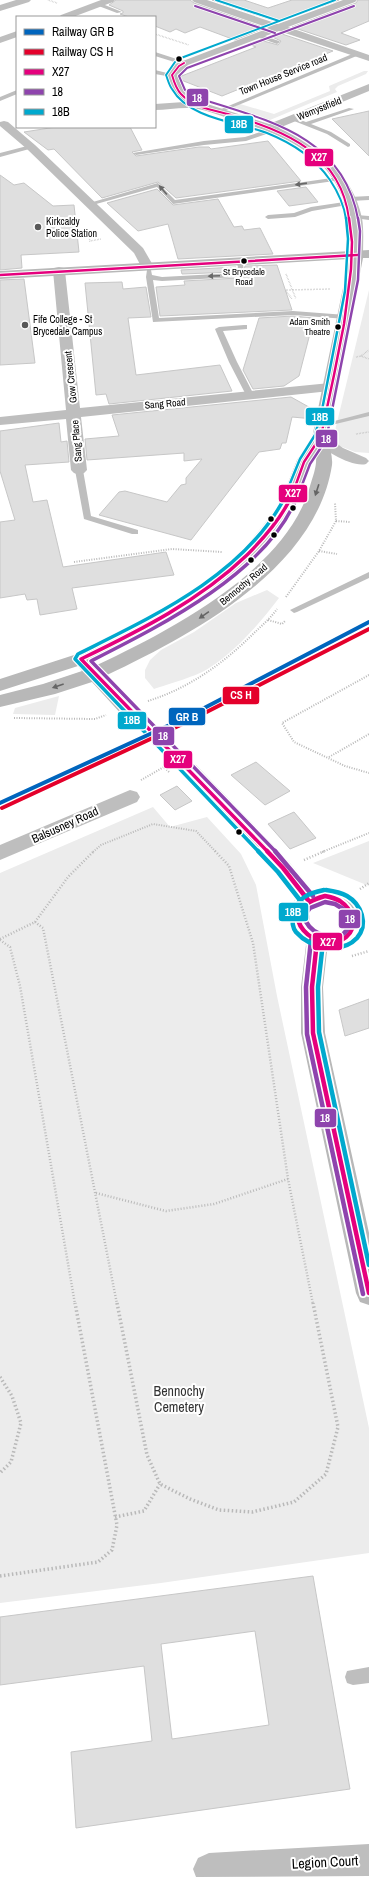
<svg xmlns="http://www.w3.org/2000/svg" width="369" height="1877" font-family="'Archivo Narrow',sans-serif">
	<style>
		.green { fill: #ececec }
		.building { fill: #dfdfdf; stroke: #c7c7c7; fill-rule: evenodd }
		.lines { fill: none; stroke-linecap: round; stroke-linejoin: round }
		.path-far3 { stroke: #b9b9b9; stroke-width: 1.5; stroke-dasharray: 0.5 1; stroke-linecap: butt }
		.path-far2 { stroke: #b9b9b9; stroke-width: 2; stroke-dasharray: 1 1.5; stroke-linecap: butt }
		.path-far1 { stroke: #b9b9b9; stroke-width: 2.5; stroke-dasharray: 1 2; stroke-linecap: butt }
		.path { stroke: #b9b9b9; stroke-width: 3.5; stroke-dasharray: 1.5 2.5; stroke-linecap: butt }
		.lane { fill: #bebebe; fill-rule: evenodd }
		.street { fill: #bebebe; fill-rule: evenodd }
		.secondary { fill: #b8b8b8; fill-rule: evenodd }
		.bus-1-far3-casing { stroke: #fff; stroke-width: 3.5 }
		.bus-1-far2-casing { stroke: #fff; stroke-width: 4.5 }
		.bus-1-far1-casing { stroke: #fff; stroke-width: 6 }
		.bus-1-casing { stroke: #fff; stroke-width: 8 }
		.bus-2-far3-casing { stroke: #fff; stroke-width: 3.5 }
		.bus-2-far2-casing { stroke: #fff; stroke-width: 4.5 }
		.bus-2-far1-casing { stroke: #fff; stroke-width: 6 }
		.bus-2-casing { stroke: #fff; stroke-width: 8 }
		.bus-3-far3-casing { stroke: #fff; stroke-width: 3.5 }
		.bus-3-far2-casing { stroke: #fff; stroke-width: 4.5 }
		.bus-3-far1-casing { stroke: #fff; stroke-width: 6 }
		.bus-3-casing { stroke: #fff; stroke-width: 8 }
		.bus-1-far3 { stroke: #e5007d; stroke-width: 2 }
		.bus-1-far2 { stroke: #e5007d; stroke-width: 2.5 }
		.bus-1-far1 { stroke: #e5007d; stroke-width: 3.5 }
		.bus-1 { stroke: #e5007d; stroke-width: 4.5 }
		.bus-2-far3 { stroke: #8e44ad; stroke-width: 2 }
		.bus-2-far2 { stroke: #8e44ad; stroke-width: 2.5 }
		.bus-2-far1 { stroke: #8e44ad; stroke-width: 3.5 }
		.bus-2 { stroke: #8e44ad; stroke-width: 4.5 }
		.bus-3-far3 { stroke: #00a9ce; stroke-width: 2 }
		.bus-3-far2 { stroke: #00a9ce; stroke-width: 2.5 }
		.bus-3-far1 { stroke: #00a9ce; stroke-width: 3.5 }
		.bus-3 { stroke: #00a9ce; stroke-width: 4.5 }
		.rail-1-casing { stroke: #fff; stroke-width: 6 }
		.rail-2-casing { stroke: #fff; stroke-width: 6 }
		.rail-1 { stroke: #0065bd; stroke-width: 4 }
		.rail-2 { stroke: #e4002b; stroke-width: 4 }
		.oneway { fill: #686868 }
		.oneway2 { fill: #656565 }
		.bus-dot { fill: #000; stroke: #fff; stroke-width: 1.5 }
		.poi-dot { fill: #595959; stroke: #fff; stroke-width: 1.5 }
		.labels { text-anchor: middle; stroke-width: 4; stroke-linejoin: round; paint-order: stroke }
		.far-bus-label { font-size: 9px; fill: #000; stroke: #fff }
		.far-street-label { font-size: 10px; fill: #000; stroke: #fff }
		.far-poi-label { font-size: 10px; fill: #000; stroke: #fff; text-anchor: start }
		.street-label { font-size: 12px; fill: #000; stroke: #fff }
		.near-park-label { font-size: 14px; fill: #333; stroke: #fff }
		.near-street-label { font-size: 14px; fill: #000; stroke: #fff }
		.line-badge { stroke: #fff; stroke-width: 1.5 }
		.badge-label { font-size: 11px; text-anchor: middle; font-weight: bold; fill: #fff }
	</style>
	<rect width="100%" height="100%" fill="#fff"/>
	<!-- green -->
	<g class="green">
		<path d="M364,71H368L366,74L338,86L335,89L337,92L270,120L231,108L240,104L274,114L330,91L329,86Z"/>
		<path d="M369,290V453L355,452L332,443Z"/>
		<path d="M267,590L279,598C259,624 237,650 209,668C198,676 168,684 154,689L145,678V670L150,660L161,650L194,632L236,603Z"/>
		<path d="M59,696L55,715L13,714L15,708Z"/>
		<path d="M153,807L170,827L207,817L241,854L256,885L277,996L369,1428V1553L161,1583L0,1603V873Z"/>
		<path d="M369,841V886L313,863Z"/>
	</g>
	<!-- building -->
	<g class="building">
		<path d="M116,0H190L194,3L265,28L235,40L200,27L185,33L176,29L170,32L155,26V17H129L120,14L123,13V11L109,5Z"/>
		<path d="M212,0H244L268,8L292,0H339L278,22Z"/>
		<path d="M358,0H369V21L341,33L360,40L346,45L292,27L356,3Z"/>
		<path d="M279,33L333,51L222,96L181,80L179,77L256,47L248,44L260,40L278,45L281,41L270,36Z"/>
		<path d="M369,111V156L332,119Z"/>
		<path d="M56,127H130L142,150L132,152L136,156L199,147H209L211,149L268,141L301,181L176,198L158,182L102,198L54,149L48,150L24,132Z"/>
		<path d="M0,175L14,185L24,183L53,206L74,205L79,252L21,255L22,268L0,270Z"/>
		<path d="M306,187L318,202L289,206L277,191Z"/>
		<path d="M157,189L173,205L218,199L234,227L242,226L244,230L260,228L273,254L178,259L168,224L138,231L107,203Z"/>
		<path d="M277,265L292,310L160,316L156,287L185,285L184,281L238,278L243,275L245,266Z"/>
		<path d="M236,267L234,272L182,274L181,270Z"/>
		<path d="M24,279L35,363L0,365V280Z"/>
		<path d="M122,282L123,289L146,287L151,317L128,318L136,375L220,365L232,391L109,404L106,394L96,395L85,283Z"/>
		<path d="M293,316L314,318L299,376L284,386L253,389L243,370L259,318Z"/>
		<path d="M291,397L316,411L314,419L292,417L286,443H282L280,449L259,452L191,540L99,515L119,492L125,491L167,502L181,485L186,484V478L202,459L184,461V453L87,460L85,439L119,436L112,415Z"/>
		<path d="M59,423L61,442L67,441L69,462L25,465L33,502L47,500L63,567L166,552L174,575L72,588L77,609L40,615L37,599L27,600L25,594L0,598V522L15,520L0,471V431Z"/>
		<path d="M256,762L290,791L265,805L231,775Z"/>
		<path d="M177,786L192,801L175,810L160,795Z"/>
		<path d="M294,812L316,838L290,849L268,824Z"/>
		<path d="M369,999V1028L345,1036L339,1010Z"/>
		<path d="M313,1576L350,1789L76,1828L71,1752L152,1741L144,1666L0,1685V1617ZM255,1631L269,1725L172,1739L161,1644Z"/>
	</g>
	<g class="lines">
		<!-- path-far3 -->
		<g class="path-far3">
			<path d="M48,0L57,3"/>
			<path d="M155,34L189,45"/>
			<path d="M77,235L88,234L90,241L101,239"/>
			<path d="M286,274L296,299"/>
			<path d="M286,290L331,289"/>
			<path d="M286,291L292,299"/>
			<path d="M361,356L369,359"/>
			<path d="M356,357L361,356L369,350"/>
			<path d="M356,434L369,432"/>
		</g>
		<!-- path-far2 -->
		<g class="path-far2">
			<path d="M336,521L350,522"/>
			<path d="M319,551L337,554"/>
			<path d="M74,562L172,549L222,552"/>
			<path d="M286,597L319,551L336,521L335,503"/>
			<path d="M268,620L282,624L285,621"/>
			<path d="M369,675L282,723L294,742L345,766L369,773"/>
			<path d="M148,701C189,688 221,665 251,636C260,627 270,619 277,609"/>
			<path d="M14,718L95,719L106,715"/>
			<path d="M329,757L369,734"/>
			<path d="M141,780L164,767L169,772"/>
			<path d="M93,852L101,845L153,824L196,831L216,852"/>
			<path d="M322,852L369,833"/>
		</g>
		<!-- path-far1 -->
		<g class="path-far1">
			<path d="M215,851L229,866L253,943L288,1179L313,1304"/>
			<path d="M304,860L325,851"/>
			<path d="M360,889L369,883"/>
			<path d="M35,922L43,928L117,1304"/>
			<path d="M35,922L68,877L94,851"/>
			<path d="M0,939L35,922"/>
			<path d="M0,940L10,947L20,986L75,1304"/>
			<path d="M352,956L369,951"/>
			<path d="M96,1193L166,1211L214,1204L288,1179"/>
		</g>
		<!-- path -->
		<g class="path">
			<path d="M117,1303L147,1455L160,1484L190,1499L219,1510L252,1512L294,1502L326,1474L338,1427L313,1303"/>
			<path d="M0,1377L12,1396L21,1423L11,1462L0,1473"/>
			<path d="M115,1517L144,1511L160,1484"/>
			<path d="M0,1576L98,1562L112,1550L117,1525L75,1303"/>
		</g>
		<!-- lane -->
		<g class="lane">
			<path d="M96,3H100L122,12L117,13L96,5Z"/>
			<path d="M256,33L279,41L280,42L277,44L254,36Z"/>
			<path d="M155,52L186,62L187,63L184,65L155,56Z"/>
			<path d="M357,52L359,55L219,113L214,112Z"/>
			<path d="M155,70L175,75L172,77L155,74Z"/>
			<path d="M17,90V94L0,101V97Z"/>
			<path d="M349,108L354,109L311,124L331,132L350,144V146L348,147L327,134L289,119L292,117L306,122Z"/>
			<path d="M273,128L276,130L275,131L246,141L204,145L136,155L133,153L204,141L245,137Z"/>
			<path d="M31,145L34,147L33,148L0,157V153Z"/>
			<path d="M339,177L342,179L341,180L173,204L157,187L89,206L86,204L158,183L175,200Z"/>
			<path d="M369,196V200L350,201L347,199L350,197Z"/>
			<path d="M351,201L353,202V204L312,211L295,217L268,219L265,217L268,215L294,213L311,207Z"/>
			<path d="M356,215L369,216V220L354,218V216Z"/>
			<path d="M239,259L242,261C244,266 245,275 238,277L162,281L153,280L159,318L293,311L346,315L350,317L346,319L293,315L153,322L146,277L147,270H151L152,275L162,277L235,273L238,267L236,261Z"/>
			<path d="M244,325H247V329L223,331L237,362L254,395L250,397L246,395L229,362L215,329L219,327Z"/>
			<path d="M369,412V416L323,427L319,425Z"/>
			<path d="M76,468H82L83,470L91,516L138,530V534H132L84,519L75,470Z"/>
			<path d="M369,572V578L297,612L294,613L290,610Z"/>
			<path d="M369,1667V1683L353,1685L347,1683L345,1677L347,1671Z"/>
		</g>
		<!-- street -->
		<g class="street">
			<path d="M16,0H31L29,2L0,11V5Z"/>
			<path d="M101,0H115L113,2L73,17H59L61,15Z"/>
			<path d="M192,0H207L278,24L343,0H357L355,2L288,27L369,55V61L279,31L188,65L177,75L184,91L195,100L269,124L369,84V91L279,128C317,146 353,174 362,218C364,230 363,243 363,255L362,258H352L351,255C351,232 350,211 339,190C320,148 271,131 230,119C219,115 208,111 198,109C185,106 168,110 155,110V104L184,102L173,90L167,75L175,64L269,28L194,2Z"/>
			<path d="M17,31V37L0,43V37Z"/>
			<path d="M4,121L8,122L35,145L143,248L154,267L153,270H143L134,253L27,149L0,126V122Z"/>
			<path d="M59,267L64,268L65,271L80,408L330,383L335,384L337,387L335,390L330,391L81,417L87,470L84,473L79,475L74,473L71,470L66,419L0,425V417L66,410L53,271L54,268Z"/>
			<path d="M320,434L325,435L343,448L366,458L369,461L366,464C353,468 320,449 313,438L315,435Z"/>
			<path d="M130,790L137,792L140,797L137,802L0,860V845Z"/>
			<path d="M369,1844V1876L196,1877L193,1869L198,1858L209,1853Z"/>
		</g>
		<!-- secondary -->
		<g class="secondary">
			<path d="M369,250V258H363L328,438C329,447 333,456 332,465C316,569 193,634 107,675L137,706L140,711L137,716L130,717L123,716L92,682L55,694L0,707V695L43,684L82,671L78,666L0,691V679L74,655L143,621L205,583L243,550L262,527L280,503L297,460L312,438L349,259L0,279V271ZM316,456C317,466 313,476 310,486C287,570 171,630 97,665L93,660C170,622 252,582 296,504C304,489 306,470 316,456Z"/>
			<path d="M189,763L196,765L290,863L313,891C369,877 369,950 327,951L323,987L325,1033L369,1233V1305L360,1302L356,1293L301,1033V987L306,945C290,935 281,915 296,899L276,873L182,775L179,770L182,765ZM325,904C338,906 345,911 346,925L340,932C329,937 316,933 310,923V911L317,906Z"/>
		</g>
		<!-- bus-1-far3 casing -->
		<g class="bus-1-far3-casing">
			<path id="bus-1-far3" d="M184,63L179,66L172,75C174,82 176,89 181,94C193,107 212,110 228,114C285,131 341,153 349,219"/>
		</g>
		<!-- bus-1-far2 casing -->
		<g class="bus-1-far2-casing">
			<g id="bus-1-far2">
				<path d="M0,275L357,255"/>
				<path d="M291,498L304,462L321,436L334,375L344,324L351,269L352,242L349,218"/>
			</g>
		</g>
		<!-- bus-1-far1 casing -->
		<g class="bus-1-far1-casing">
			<path id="bus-1-far1" d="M268,852L81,659C141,630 199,601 247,555C265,537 281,519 291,497"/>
		</g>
		<!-- bus-1 casing -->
		<g class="bus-1-casing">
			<g id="bus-1">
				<path d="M267,851L283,868L308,900"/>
				<path d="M325,896C330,897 335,898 340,901C352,909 359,926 346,937C320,958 266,912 325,896Z"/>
				<path d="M317,941L312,987L313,1033L369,1293"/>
			</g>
		</g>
		<!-- bus-2-far3 casing -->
		<g class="bus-2-far3-casing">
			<g id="bus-2-far3">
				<path d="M195,6L275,33"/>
				<path d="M354,6L187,68L179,76L185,90L195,97C265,120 343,134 358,219"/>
			</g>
		</g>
		<!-- bus-2-far2 casing -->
		<g class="bus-2-far2-casing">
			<path id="bus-2-far2" d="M297,498L310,464L326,440L358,280L360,231L358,218"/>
		</g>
		<!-- bus-2-far1 casing -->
		<g class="bus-2-far1-casing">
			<path id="bus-2-far1" d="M276,852L91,661C160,626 267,573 297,497"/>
		</g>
		<!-- bus-2 casing -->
		<g class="bus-2-casing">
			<g id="bus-2">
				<path d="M275,851L313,896"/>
				<path d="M325,902L335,904L348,912L351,924C349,927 346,932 343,934C327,941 308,932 304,916L310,908Z"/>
				<path d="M311,940L306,987L307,1034L363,1294"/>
			</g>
		</g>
		<!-- bus-3-far3 casing -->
		<g class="bus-3-far3-casing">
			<g id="bus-3-far3">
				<path d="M216,0L279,21"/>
				<path d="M335,0L181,58L175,62L166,75C168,80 169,85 172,89C189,119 238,122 267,133C292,143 315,158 330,180C338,192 344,205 346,219"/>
			</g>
		</g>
		<!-- bus-3-far2 casing -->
		<g class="bus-3-far2-casing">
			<path id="bus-3-far2" d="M284,498L300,459L315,435L322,410L345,291L348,239L346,218"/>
		</g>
		<!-- bus-3-far1 casing -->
		<g class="bus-3-far1-casing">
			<path id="bus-3-far1" d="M259,852L75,659L78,654C152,617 245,575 285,497"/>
		</g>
		<!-- bus-3 casing -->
		<g class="bus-3-casing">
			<g id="bus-3">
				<path d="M258,851L278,872L303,904"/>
				<path d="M324,890C309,893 296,898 293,915C292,921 292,927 296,932C310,948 341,955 357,938C369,924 361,904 347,896C340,892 333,891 326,890"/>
				<path d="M323,942L318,987L319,1032L369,1265"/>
			</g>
		</g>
		<!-- bus-1-far3 -->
		<use href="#bus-1-far3" class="bus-1-far3"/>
		<!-- bus-1-far2 -->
		<use href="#bus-1-far2" class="bus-1-far2"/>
		<!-- bus-1-far1 -->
		<use href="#bus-1-far1" class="bus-1-far1"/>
		<!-- bus-1 -->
		<use href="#bus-1" class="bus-1"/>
		<!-- bus-2-far3 -->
		<use href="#bus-2-far3" class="bus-2-far3"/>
		<!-- bus-2-far2 -->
		<use href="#bus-2-far2" class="bus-2-far2"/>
		<!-- bus-2-far1 -->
		<use href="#bus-2-far1" class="bus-2-far1"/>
		<!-- bus-2 -->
		<use href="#bus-2" class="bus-2"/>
		<!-- bus-3-far3 -->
		<use href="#bus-3-far3" class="bus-3-far3"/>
		<!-- bus-3-far2 -->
		<use href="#bus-3-far2" class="bus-3-far2"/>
		<!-- bus-3-far1 -->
		<use href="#bus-3-far1" class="bus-3-far1"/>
		<!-- bus-3 -->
		<use href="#bus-3" class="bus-3"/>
		<!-- rail-1 casing -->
		<g class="rail-1-casing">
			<path id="rail-1" d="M0,803L187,717L369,622"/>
		</g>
		<!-- rail-2 casing -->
		<g class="rail-2-casing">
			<path id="rail-2" d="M2,808L187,722L369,629"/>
		</g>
		<!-- rail-1 -->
		<use href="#rail-1" class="rail-1"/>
		<!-- rail-2 -->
		<use href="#rail-2" class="rail-2"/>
	</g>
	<!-- one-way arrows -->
	<defs><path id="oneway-solid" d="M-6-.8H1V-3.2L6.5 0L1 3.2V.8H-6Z"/></defs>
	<g class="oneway">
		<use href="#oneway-solid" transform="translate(301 184) rotate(172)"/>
		<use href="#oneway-solid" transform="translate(163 190) rotate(-130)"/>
		<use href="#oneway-solid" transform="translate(214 276) rotate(177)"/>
	</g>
	<g class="oneway2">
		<use href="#oneway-solid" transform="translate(317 490) rotate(108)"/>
		<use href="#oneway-solid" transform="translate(204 615) rotate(145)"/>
		<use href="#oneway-solid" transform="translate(58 686) rotate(161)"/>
	</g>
	<!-- markers -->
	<g class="bus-dot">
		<circle cx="179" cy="59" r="3.5"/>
		<circle cx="244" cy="261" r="3.5"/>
		<circle cx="338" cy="327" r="3.5"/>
		<circle cx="293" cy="508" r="3.5"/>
		<circle cx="271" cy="519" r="3.5"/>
		<circle cx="274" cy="535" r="3.5"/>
		<circle cx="251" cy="560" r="3.5"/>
		<circle cx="239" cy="832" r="3.5"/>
	</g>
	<g class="poi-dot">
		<circle cx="38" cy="227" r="4"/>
		<circle cx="25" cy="325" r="4"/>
	</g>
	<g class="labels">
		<!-- far-bus labels -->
		<g class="far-bus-label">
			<text x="244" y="275">St Brycedale<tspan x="244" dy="10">Road</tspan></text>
			<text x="330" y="325" text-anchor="end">Adam Smith<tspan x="330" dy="10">Theatre</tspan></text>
		</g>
		<!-- far-street labels -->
		<g class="far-street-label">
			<text transform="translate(283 74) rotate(-22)" y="4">Town House Service road</text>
			<text transform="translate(319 108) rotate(-22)" y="4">Wemyssfield</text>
			<text transform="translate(70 377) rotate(-96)" y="4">Gow Crescent</text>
			<text transform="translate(165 403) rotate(-5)" y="4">Sang Road</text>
			<text transform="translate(76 441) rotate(-95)" y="4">Sang Place</text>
			<text transform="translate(243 584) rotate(-40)" y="4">Bennochy Road</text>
		</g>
		<!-- far-poi labels -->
		<g class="far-poi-label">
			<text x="46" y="225">Kirkcaldy<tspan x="46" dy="12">Police Station</tspan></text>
			<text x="33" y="323">Fife College - St<tspan x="33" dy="12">Brycedale Campus</tspan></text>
		</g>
		<!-- street labels -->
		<g class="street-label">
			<text transform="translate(65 825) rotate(-24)" y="4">Balsusney Road</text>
		</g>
		<!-- near-park labels -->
		<g class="near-park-label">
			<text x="179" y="1396">Bennochy<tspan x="179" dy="16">Cemetery</tspan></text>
		</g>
		<!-- near-street labels -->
		<g class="near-street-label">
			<text transform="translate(325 1862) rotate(-3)" y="5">Legion Court</text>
		</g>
	</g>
	<g class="line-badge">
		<rect x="186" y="88" width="23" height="19" rx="4" fill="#8e44ad"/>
		<rect x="224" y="115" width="30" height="19" rx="4" fill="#00a9ce"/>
		<rect x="304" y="148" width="30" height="19" rx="4" fill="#e5007d"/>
		<rect x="305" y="407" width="30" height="19" rx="4" fill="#00a9ce"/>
		<rect x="315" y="429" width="23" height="19" rx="4" fill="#8e44ad"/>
		<rect x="278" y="484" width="30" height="19" rx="4" fill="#e5007d"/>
		<rect x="222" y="686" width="38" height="19" rx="4" fill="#e4002b"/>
		<rect x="168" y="707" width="38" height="19" rx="4" fill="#0065bd"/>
		<rect x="117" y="711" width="30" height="19" rx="4" fill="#00a9ce"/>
		<rect x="152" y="726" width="23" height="20" rx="4" fill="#8e44ad"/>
		<rect x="163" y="750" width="30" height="19" rx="4" fill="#e5007d"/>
		<rect x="278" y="902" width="31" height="20" rx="4" fill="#00a9ce"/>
		<rect x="338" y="909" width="23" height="20" rx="4" fill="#8e44ad"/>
		<rect x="312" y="932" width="31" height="19" rx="4" fill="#e5007d"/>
		<rect x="314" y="1108" width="23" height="20" rx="4" fill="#8e44ad"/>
	</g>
	<g class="badge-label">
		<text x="197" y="102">18</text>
		<text x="239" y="128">18B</text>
		<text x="319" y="161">X27</text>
		<text x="320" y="421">18B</text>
		<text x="326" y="443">18</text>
		<text x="293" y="497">X27</text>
		<text x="241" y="699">CS H</text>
		<text x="187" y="721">GR B</text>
		<text x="132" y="724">18B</text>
		<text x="163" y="740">18</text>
		<text x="178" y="763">X27</text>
		<text x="293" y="916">18B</text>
		<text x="350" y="923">18</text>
		<text x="328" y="946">X27</text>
		<text x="325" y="1122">18</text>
	</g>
	<!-- legend -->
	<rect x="16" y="16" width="140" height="112" fill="#ffffff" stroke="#999999"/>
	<rect x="24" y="29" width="20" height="6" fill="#0065bd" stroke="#999999"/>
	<text x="52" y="36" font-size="12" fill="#000000">Railway GR B</text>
	<rect x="24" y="49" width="20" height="6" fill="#e4002b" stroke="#999999"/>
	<text x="52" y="56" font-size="12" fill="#000000">Railway CS H</text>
	<rect x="24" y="69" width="20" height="6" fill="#e5007d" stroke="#999999"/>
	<text x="52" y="76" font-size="12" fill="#000000">X27</text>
	<rect x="24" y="89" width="20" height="6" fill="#8e44ad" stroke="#999999"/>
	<text x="52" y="96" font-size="12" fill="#000000">18</text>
	<rect x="24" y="109" width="20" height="6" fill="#00a9ce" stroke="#999999"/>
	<text x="52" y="116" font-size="12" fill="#000000">18B</text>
</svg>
